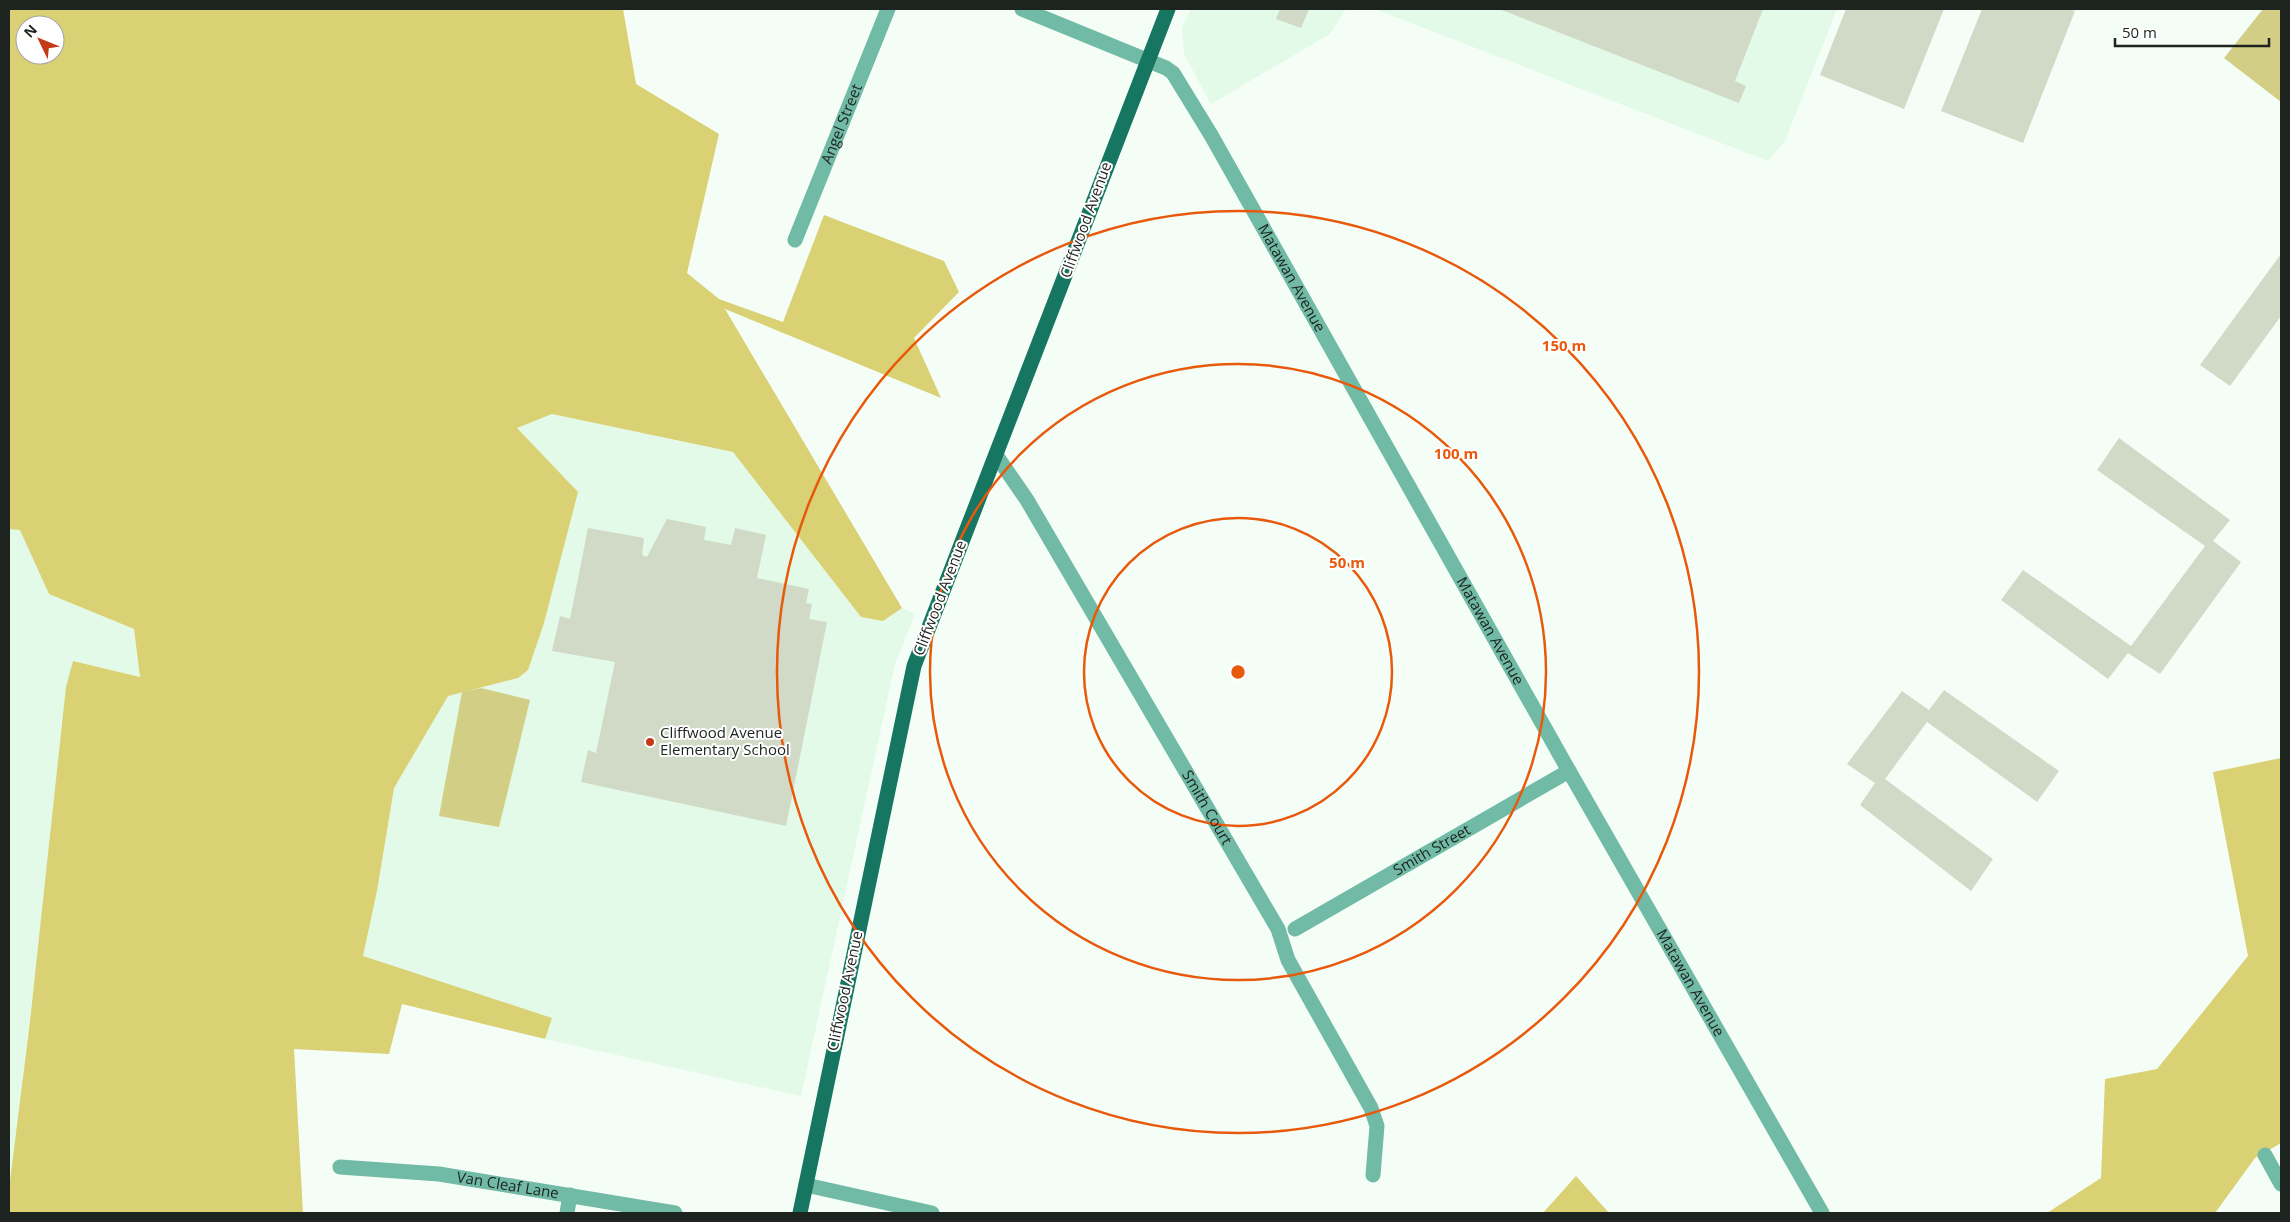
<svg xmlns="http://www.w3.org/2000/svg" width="2290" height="1222" font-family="'Open Sans',sans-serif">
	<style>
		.built { fill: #e2fae7 }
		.green { fill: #d3ce86 }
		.forest { fill: #d9d173; fill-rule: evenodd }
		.building { fill: #d1d9c7 }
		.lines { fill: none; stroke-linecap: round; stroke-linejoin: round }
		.minor { stroke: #71baa5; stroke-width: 15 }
		.major { stroke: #177661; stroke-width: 15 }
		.ring { fill: none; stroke: #e8590c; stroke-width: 2.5 }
		.poi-dot { fill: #c43a16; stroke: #fff; stroke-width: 2 }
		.labels { text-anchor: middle; stroke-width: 4; stroke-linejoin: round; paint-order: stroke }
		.street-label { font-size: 15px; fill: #1d231e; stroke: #fff }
		.poi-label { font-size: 15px; fill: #1d231e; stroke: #fff; text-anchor: start }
		.centre { fill: #e8590c; stroke: #fff; stroke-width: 2.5 }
		.ring-label { font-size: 15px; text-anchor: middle; font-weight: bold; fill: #e8590c; stroke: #fff; stroke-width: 4; stroke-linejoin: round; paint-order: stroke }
	</style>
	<rect width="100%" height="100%" fill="#f4fef6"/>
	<!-- built -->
	<g class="built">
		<path d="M1191,9H1346L1330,34L1211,104L1184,54L1182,28Z"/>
		<path d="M1375,9H1837L1785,141L1768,161Z"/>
		<path d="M552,414L733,452L861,617L883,621L902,608L915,614L895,664L801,1096L545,1039L552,1018L363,957L377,891L394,788L448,696L518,678L528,670L544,623L577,492L517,428Z"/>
		<path d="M9,529H20L49,594L134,629L140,677L73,661L9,1189Z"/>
	</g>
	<!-- green -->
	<g class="green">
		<path d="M2263,9H2281V102L2224,58Z"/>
		<path d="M481,688L530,700L499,827L439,816L462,692Z"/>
	</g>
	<!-- forest -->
	<g class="forest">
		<path d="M9,9H623L636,84L719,134L687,273L719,299L783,322L824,215L944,261L959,292L914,338L941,398L725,309L902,608L883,621L861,617L733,452L552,414L517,428L578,492L544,623L528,670L518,678L448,696L394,788L377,891L363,956L552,1018L545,1039L402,1004L389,1054L294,1049L303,1213H9V1189L30,1021L66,687L73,661L140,677L134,629L49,594L20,530L9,529ZM25,25H55V55H25Z"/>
		<path d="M2281,758V1143L2255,1158L2215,1213H2047L2101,1178L2105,1079L2157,1069L2248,956L2213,772Z"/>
		<path d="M1576,1176L1609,1213H1543Z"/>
	</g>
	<!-- building -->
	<g class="building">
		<path d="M1280,9H1309L1301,28L1276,19Z"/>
		<path d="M1499,9H1763L1735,81L1746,86L1739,103Z"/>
		<path d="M1846,9H1944L1904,109L1820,75Z"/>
		<path d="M1982,9H2069L2075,11L2023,143L1941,111Z"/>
		<path d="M2281,254V316L2230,386L2200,365Z"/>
		<path d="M2119,438L2230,520L2213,541L2241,562L2160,674L2128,653L2108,679L2001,600L2023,570L2131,646L2205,546L2097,470Z"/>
		<path d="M667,519L706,527L704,540L731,545L735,528L766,535L757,578L809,589L806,603L812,604L809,619L827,622L786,826L581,782L588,750L596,753L615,662L552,651L560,616L570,619L588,528L644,538L642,555L647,557Z"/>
		<path d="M1944,690L2059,771L2037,802L1927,722L1885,779L1993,859L1971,891L1860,805L1875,783L1847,764L1902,691L1929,710Z"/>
	</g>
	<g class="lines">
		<!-- minor -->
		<g class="minor">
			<path id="s1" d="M1022,9L1166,68L1173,73L1211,135L1569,771L1822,1213"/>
			<path id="s2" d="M795,240L888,9"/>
			<path id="s3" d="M996,455L1027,500L1278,929L1288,960L1371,1108L1377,1126L1373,1175"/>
			<path id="s4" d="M1295,929L1569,771"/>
			<path d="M2265,1155L2281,1184"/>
			<path id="s5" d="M340,1167L439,1174L675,1213"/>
			<path d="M806,1185L932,1213"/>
			<path d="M567,1213L570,1195"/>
		</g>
		<!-- major -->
		<path class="major" d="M800,1213L914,666L1168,9"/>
	</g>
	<!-- distance rings -->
	<g class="ring">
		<circle cx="1238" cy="672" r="154"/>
		<circle cx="1238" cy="672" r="308"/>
		<circle cx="1238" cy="672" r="461"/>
	</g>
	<!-- markers -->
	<circle class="poi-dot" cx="650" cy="742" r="5"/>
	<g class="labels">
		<!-- street labels -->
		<g class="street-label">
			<text dy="5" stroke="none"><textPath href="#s2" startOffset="125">Angel Street</textPath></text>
			<text transform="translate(1086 220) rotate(-70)" y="5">Cliffwood Avenue</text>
			<text dy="5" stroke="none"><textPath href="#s1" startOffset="401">Matawan Avenue</textPath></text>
			<text transform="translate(940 598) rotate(-69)" y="5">Cliffwood Avenue</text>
			<text dy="5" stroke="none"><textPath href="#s1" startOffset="806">Matawan Avenue</textPath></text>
			<text dy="5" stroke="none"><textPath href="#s3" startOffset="411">Smith Court</textPath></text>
			<text dy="5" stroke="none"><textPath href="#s4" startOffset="158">Smith Street</textPath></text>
			<text dy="5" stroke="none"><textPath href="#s1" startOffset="1211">Matawan Avenue</textPath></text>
			<text transform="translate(845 991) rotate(-78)" y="5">Cliffwood Avenue</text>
			<text dy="5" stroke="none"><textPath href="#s5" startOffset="169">Van Cleaf Lane</textPath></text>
		</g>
		<!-- poi labels -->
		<g class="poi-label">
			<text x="660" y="738">Cliffwood Avenue<tspan x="660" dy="17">Elementary School</tspan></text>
		</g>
	</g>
	<circle cx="1238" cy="672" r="8" class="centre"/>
	<g class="ring-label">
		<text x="1564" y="351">150 m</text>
		<text x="1456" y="459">100 m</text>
		<text x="1347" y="568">50 m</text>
	</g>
	<!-- border -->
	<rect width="2290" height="1222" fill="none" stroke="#1d231e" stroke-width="20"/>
	<!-- north arrow -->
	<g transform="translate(40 40) rotate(313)"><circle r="24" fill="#ffffff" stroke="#a5a7a5"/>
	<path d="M0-4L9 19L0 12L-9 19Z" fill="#c43a16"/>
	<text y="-8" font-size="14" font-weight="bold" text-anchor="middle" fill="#1d231e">N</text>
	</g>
	<!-- scale -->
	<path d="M2115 38v8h154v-8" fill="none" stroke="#1d231e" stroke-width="2.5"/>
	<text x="2122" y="38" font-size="15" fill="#1d231e" stroke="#ffffff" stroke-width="4" paint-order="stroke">50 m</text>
</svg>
